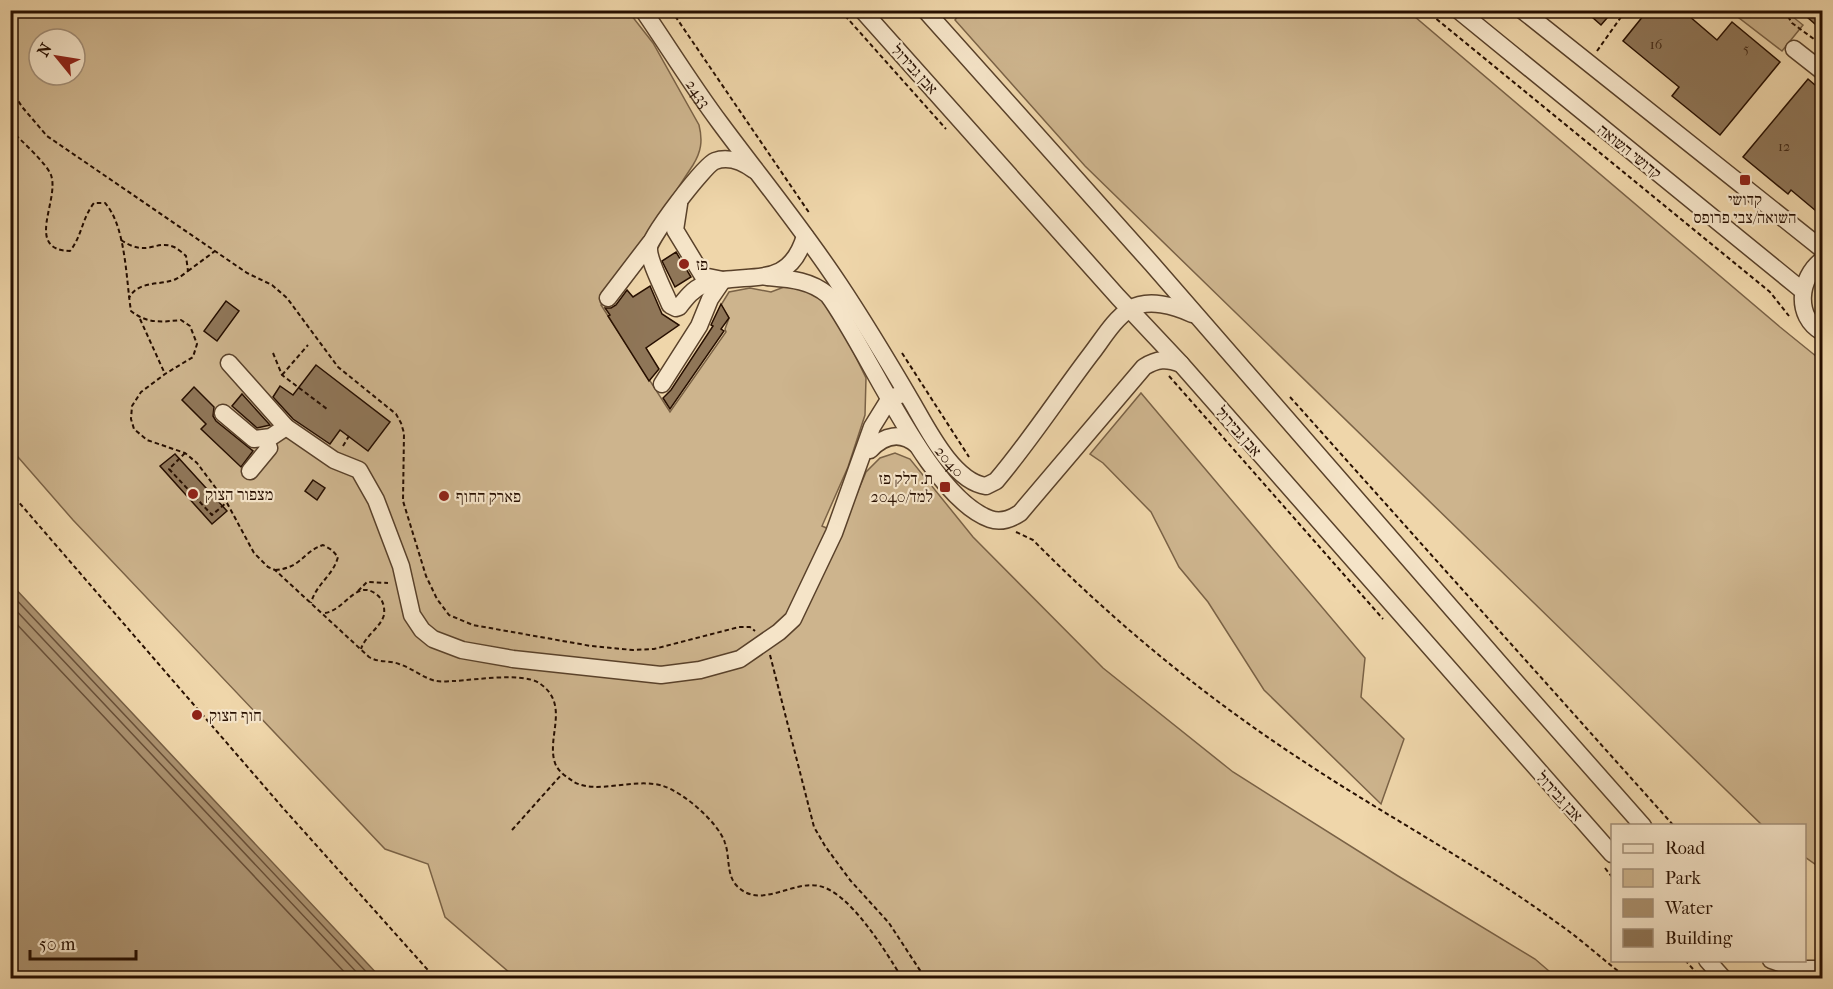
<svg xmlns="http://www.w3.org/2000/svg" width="1833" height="989" font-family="'IM FELL French Canon','Frank Ruhl Libre',serif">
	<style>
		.green { fill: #cdb48d; stroke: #7a6246; stroke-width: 1.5; fill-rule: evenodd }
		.water { fill: #ab9270; stroke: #765e43; stroke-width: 1.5 }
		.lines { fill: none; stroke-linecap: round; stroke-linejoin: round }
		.shore { stroke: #695038; stroke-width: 1.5 }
		.building { fill: #8f7658; stroke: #270f00; stroke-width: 1.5 }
		.minor-casing { stroke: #59412a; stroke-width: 19 }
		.path { stroke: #270f00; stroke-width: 2; stroke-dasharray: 4.5 3; stroke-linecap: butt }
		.minor { stroke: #f5e4c8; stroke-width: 16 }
		.poi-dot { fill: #8f2418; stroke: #f5e4c8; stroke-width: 2 }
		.labels { text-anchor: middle; stroke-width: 4.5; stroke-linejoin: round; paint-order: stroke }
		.number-label { font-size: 14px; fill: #412916 }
		.street-label { font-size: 16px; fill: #270f00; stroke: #f5e4c8 }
		.poi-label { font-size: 16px; fill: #270f00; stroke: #f5e4c8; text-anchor: start }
	</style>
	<rect width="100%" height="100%" fill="#efd6aa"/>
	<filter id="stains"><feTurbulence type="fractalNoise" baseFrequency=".00333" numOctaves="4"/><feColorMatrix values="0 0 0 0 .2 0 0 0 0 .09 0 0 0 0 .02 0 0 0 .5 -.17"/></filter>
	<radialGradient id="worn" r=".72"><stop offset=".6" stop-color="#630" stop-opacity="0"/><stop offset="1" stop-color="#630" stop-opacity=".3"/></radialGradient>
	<!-- green -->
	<g class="green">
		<path d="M10,11H628L653,43L699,125C703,141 701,152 693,165L601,305L670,412L726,332L725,329L729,318L721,305L729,292L750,288L771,292L784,287H795L805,289L823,301L847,339L866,378L865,415L848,467L822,526L840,534L866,472L880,458L895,453L910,459L973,537L1103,668L1233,772L1398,876L1535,959L1557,978H546L544,973H510L445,917L428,864L385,849L73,520L11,449ZM39,39H75V75H39Z"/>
		<path d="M961,11H1408L1780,327L1822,361V869L1805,857L1804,826L1762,825L1085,166L955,20Z"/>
		<path d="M1730,11H1798L1793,17L1803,25L1782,51Z"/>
		<path d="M1141,393L1365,658L1361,697L1404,739L1381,804L1264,690L1208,602L1179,567L1151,512L1103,463L1090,454Z"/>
	</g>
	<!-- water -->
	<path class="water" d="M11,584L381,978H11Z"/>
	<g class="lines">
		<!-- shore -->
		<g class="shore">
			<path d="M10,593L372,978"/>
			<path d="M10,604L362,978"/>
			<path d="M10,617L350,978"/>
		</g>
	</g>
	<!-- building -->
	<g class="building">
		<path d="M1584,10H1614L1601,25Z"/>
		<path d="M1648,10H1682L1717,40L1732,22L1780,62L1720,135L1672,96L1679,87L1623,41Z"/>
		<path d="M1799,10H1822V30Z"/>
		<path d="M1808,79L1822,91V216L1791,190L1788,194L1743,157Z"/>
		<path d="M676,252L691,277L675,287L662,261Z"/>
		<path d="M650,286L662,314L679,325L646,348L659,369L649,381L608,316L610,315L605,308H611L616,305L627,290L633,297Z"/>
		<path d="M226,301L239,311L217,341L204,331Z"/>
		<path d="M721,304L729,318L721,329L724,331L670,409L663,398L671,390L713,326L711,325Z"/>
		<path d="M316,365L390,422L368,451L340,430L330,444L293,419L273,397L280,386L293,395Z"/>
		<path d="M194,387L214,407L213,416L216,421L253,451L241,467L201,429L206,424L182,400Z"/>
		<path d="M242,394L270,425L257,428L232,406Z"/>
		<path d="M175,454L227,511L212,524L160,466Z"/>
		<path d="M313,480L325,488L317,500L305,491Z"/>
	</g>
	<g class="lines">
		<!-- minor casing -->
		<g class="minor-casing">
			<g id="minor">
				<path id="s1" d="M643,10C669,48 693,87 720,123C760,177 802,228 839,284C865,323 889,363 913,404C928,430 954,482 986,486L996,481C1030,441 1059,396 1091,354C1102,340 1114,319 1130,309C1148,298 1175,306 1192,314"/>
				<path d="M862,10L1118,297L1181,364L1612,854"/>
				<path d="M925,10L1152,264L1514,680L1643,826"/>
				<path d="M1458,10L1803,291"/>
				<path d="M1522,10L1822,249"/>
				<path d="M1794,49L1822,71"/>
				<path d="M754,170C743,162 728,156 715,161C704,165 649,238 649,248C648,260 665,292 670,305L676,308L679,307C686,298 693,289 703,285C745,269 788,294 805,236"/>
				<path d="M1822,260C1799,278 1794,316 1822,332"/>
				<path d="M767,277C790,279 810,280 828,295C869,350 928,497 990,519C1001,523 1011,519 1020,513L1144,367C1157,359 1166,358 1181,364"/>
				<path d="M608,298L650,243"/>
				<path d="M229,363L286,427L334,460L359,470L376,500L401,566L412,615L422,630L433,639L462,650L513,659L661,675L700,670L740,659L779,632L793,619L834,533L872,427L890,398L906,393"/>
				<path d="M662,384L699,326L710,299L723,280L703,276L675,230L679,204"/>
				<path d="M223,413L254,439L271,437L286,427"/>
				<path d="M870,450C884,435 901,431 917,445"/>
				<path d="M250,471L269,448L265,439"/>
				<path d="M1707,960L1723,978"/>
				<path d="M1771,960L1798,969H1822"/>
			</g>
		</g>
		<!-- path -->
		<g class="path">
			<path d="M671,10L810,214"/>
			<path d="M840,10L946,129"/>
			<path d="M1416,10L1434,17L1770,292L1789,316"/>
			<path d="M1427,10L1444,13"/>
			<path d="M1784,10L1792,23L1822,45"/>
			<path d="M1597,51L1626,10"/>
			<path d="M10,89L23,108L47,136L247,273L272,285L287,298L338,367L396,414L401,423L404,433L403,501L426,576L437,599L449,615L473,625L591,646L633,650L654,649L739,627H750L755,631"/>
			<path d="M10,130C20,139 47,164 51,175C60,200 24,250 70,251C82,236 82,218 94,203H105C126,226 126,280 131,311C147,324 162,322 181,320L190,326L197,344L193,357L165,374L141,392L132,406L131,419L134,429L147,440L185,453L197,463L227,503L254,553L268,567L275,570L369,657C379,663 389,660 399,664C412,668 423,678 436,681C442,682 449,681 454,681C475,680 522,672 539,683C571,704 546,737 555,763C558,772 567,777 574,782C597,795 635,777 663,786C683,792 719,823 725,843C730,856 726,875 737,886C760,910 792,880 819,886C850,892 886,952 902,978"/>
			<path d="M121,240C148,258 155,239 174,247C178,249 183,253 186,256L188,271C185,273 181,277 176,279C160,286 138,280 129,298"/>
			<path d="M188,271L215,251"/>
			<path d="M140,319L165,374"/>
			<path d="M273,353L282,375L327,409"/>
			<path d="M902,353L969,457"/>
			<path d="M282,375L308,345"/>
			<path d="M1169,376L1383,619"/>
			<path d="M1290,397L1674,826"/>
			<path d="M343,446L349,436"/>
			<path d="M185,453L169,469L212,515L226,503"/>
			<path d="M10,492L283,808L435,978"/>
			<path d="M1016,532L1033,540C1115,623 1205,697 1303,761C1386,816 1475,863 1556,922C1581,939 1603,960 1627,978"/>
			<path d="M275,570C302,568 302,552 323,545L332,550L338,557C333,576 316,584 311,603"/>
			<path d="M358,591L367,582L388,583"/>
			<path d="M325,613C345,610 356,579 376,594C383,599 385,607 384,615C381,627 365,636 361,649"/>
			<path d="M770,655L814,827L825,846L850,880L889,923L925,978"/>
			<path d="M512,830L562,774"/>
			<path d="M1605,868L1612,877"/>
			<path d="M1685,960L1701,978"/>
		</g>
		<!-- minor -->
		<use href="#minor" class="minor"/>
	</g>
	<!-- markers -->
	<g class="poi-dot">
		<rect x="1739" y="174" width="12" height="12" rx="3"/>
		<circle cx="684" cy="264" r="6"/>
		<rect x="939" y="481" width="12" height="12" rx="3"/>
		<circle cx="193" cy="494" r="6"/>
		<circle cx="444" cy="496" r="6"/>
		<circle cx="197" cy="715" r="6"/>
	</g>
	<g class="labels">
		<!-- number labels -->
		<g class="number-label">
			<text x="1656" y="49">16</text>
			<text x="1746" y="53">5</text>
			<text x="1784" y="151">12</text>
		</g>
		<!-- street labels -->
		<g class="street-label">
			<text transform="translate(915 69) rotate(48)" y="6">אבן גבירול</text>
			<text dy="6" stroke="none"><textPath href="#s1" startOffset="100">2433</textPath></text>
			<text transform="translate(1630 151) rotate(39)" y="6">קדושי השואה</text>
			<text transform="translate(1239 431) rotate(49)" y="6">אבן גבירול</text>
			<text dy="6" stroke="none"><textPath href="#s1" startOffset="546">2040</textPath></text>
			<text transform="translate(1560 796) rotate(48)" y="6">אבן גבירול</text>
		</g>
		<!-- poi labels -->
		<g class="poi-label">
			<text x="1745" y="205" text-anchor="middle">קדושי<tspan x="1745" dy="18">השואה/צבי פרופס</tspan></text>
			<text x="696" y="270">פז</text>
			<text x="933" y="484" text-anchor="end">ת. דלק פז<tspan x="933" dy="18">למד/2040</tspan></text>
			<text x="205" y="500">מצפור הצוק</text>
			<text x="456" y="502">פארק החוף</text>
			<text x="209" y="721">חוף הצוק</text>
		</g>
	</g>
	<!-- margin -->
	<rect width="1833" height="989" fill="none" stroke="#efd6aa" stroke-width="36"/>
	<rect x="12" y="12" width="1809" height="965" fill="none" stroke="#270f00" stroke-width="3"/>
	<rect x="18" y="18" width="1797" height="953" fill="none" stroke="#270f00" stroke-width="1.5"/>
	<!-- legend -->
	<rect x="1611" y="824" width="195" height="138" fill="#f5e4c8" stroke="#a38f78" stroke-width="1.5"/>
	<rect x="1623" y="844" width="30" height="9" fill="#f5e4c8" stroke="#a38f78" stroke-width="1.5"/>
	<text x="1665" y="854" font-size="18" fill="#270f00">Road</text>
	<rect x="1623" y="869" width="30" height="18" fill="#cdb48d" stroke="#a38f78" stroke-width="1.5"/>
	<text x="1665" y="884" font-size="18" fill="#270f00">Park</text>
	<rect x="1623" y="899" width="30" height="18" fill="#ab9270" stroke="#a38f78" stroke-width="1.5"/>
	<text x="1665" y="914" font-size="18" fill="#270f00">Water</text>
	<rect x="1623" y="929" width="30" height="18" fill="#8f7658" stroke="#a38f78" stroke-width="1.5"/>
	<text x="1665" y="944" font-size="18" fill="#270f00">Building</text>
	<!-- north arrow -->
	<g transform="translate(57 57) rotate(300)"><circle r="28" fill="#f5e4c8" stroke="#a38f78" stroke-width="1.5"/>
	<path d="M0-4.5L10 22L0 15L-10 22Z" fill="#8f2418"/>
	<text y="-9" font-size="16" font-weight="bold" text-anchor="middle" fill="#270f00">N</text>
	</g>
	<!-- scale -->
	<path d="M30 950v9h106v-9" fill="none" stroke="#270f00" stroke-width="3"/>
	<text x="39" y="950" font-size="18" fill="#270f00" stroke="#f5e4c8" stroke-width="4.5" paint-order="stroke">50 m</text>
	<rect width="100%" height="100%" filter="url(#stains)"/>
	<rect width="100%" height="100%" fill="url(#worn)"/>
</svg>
